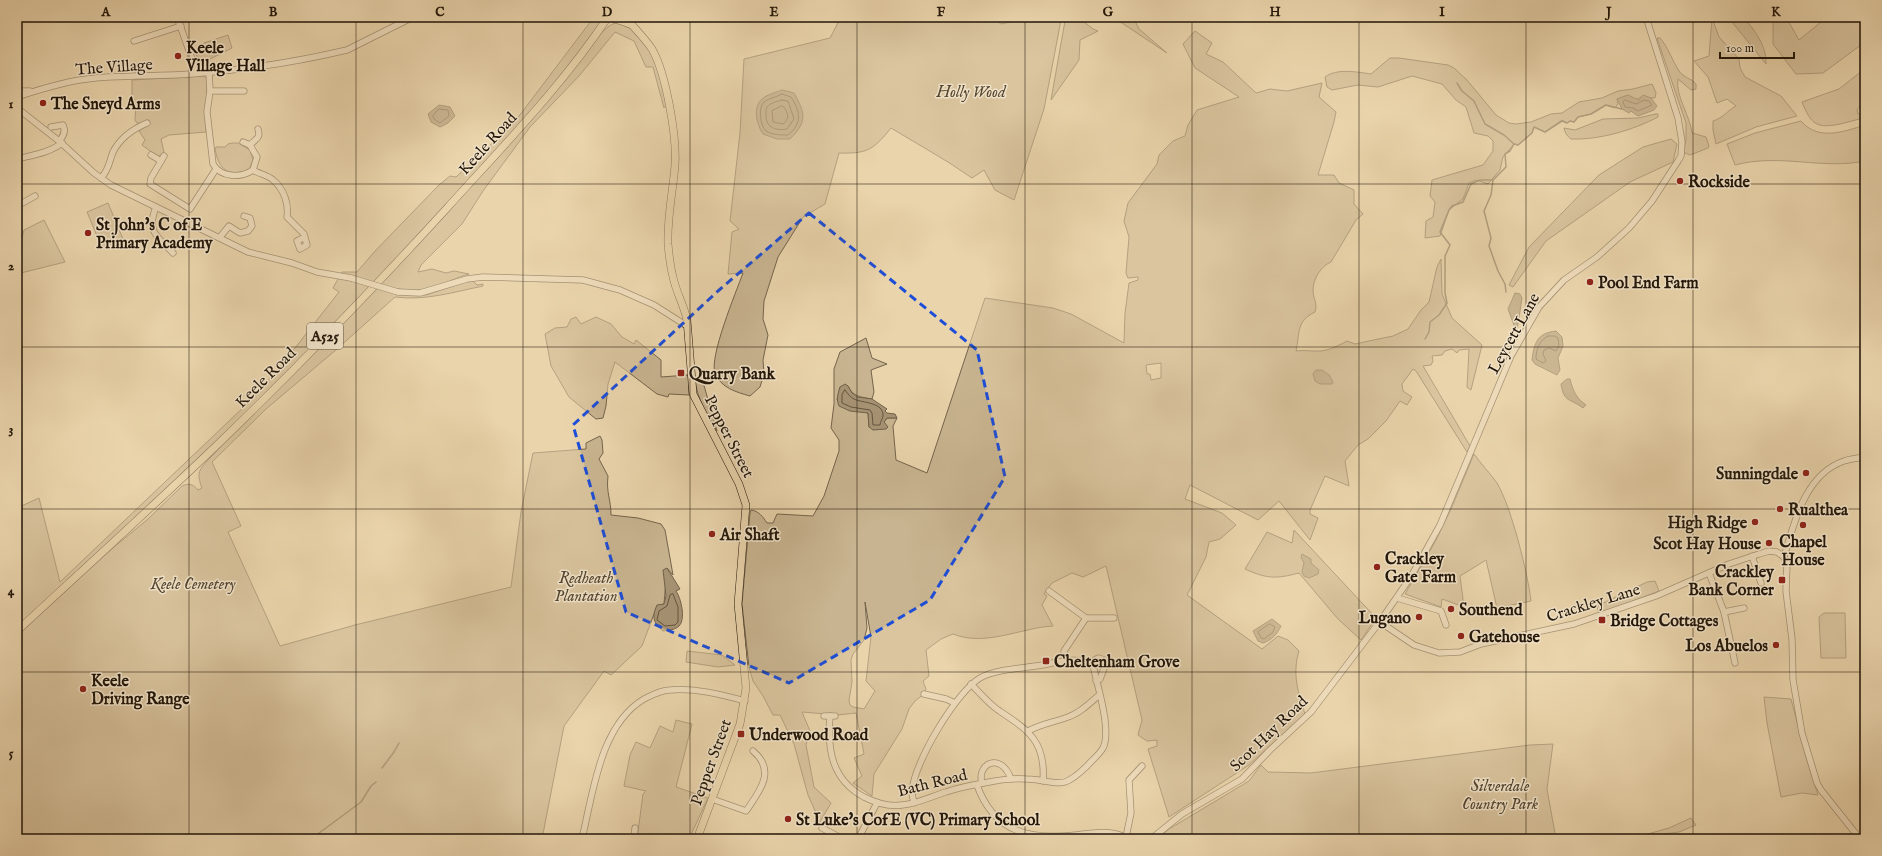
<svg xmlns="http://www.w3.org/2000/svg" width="1882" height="856" font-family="'IM FELL English',serif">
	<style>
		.green { fill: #c8b490; stroke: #74644c; fill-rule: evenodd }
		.water { fill: #a69374; stroke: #716149 }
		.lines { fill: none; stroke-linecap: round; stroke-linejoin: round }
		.shore { stroke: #64543e; stroke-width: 1 }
		.stream { stroke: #716149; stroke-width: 1.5 }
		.minor-casing { stroke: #534531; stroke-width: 7 }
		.major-casing { stroke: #211508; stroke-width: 8 }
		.minor { stroke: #f1e3c9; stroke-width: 5.5 }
		.major { stroke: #ead4ac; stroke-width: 7 }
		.minor-bridge-casing { stroke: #534531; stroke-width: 7; stroke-linecap: butt }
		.minor-bridge { stroke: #f1e3c9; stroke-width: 5.5 }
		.marked { fill: none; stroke: #1d4ed8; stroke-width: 3; stroke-dasharray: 8 5; stroke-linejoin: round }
		.grid { fill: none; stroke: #211508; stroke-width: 1; stroke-opacity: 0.55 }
		.poi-dot { fill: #8f2418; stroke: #f1e3c9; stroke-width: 1.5 }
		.labels { text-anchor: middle; stroke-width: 3; stroke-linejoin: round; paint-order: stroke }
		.shield { fill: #f1e3c9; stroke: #5f5342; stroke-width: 1 }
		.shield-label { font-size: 15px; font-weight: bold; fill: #211508 }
		.poi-label { font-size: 16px; font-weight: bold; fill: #211508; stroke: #f1e3c9; text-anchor: start }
		.street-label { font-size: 16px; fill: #211508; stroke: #f1e3c9 }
		.park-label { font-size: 16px; font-style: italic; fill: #534531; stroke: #f1e3c9 }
		.neatline { fill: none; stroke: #211508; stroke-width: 1.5 }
		.grid-label { font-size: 13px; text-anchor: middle; font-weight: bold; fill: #211508 }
	</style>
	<rect width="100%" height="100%" fill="#ead4ac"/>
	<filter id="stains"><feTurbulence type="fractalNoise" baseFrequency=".005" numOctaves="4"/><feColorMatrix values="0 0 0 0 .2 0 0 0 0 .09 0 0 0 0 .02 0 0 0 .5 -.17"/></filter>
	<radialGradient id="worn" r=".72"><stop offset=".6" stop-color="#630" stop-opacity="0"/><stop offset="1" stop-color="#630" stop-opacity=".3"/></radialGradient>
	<!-- green -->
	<g class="green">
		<path d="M594,17H604C543,104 469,182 396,259C275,387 149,509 17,626V508L39,498L60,582L249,402L280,367L339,292L333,288L342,272H357L375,251L439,185L450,176L456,177L513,124Z"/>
		<path d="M809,17H991L1001,24L1029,18L1061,20L1044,109L1014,200L995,190L984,170L972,178L948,162L891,128C874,149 868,154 839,153L825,204L803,217L778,257L764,301L763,319L768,335L763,360L764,374L760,387L750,396C736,392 721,388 715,373C709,357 736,292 743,273L728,274L732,232L739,229L730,221L740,133L744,59L830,38L840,19L820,21Z"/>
		<path d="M1113,17H1133L1139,29L1167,53Z"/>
		<path d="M1728,17H1743C1754,29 1767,46 1766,64Z"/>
		<path d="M1780,17H1786L1799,40L1821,22V17H1865V42L1823,73L1796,74L1773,44V22Z"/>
		<path d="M1712,18L1719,37L1739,59L1740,68L1745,77L1781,96L1797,116L1756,127L1716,144L1713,130V121C1723,118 1727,111 1736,106L1727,99L1717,103L1708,77L1694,61L1709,56Z"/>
		<path d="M1065,21L1084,22L1093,29L1098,31L1080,40L1079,60L1051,100Z"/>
		<path d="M616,23C653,32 659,74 667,105L664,108L653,67H646L634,41L615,32L579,76L530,127L483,191L462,224L421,265L418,272L432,269L446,273L454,271L469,274C446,281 424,295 399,289L397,294L426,295L472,280L477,285L483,284V286C454,292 425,301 395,297L337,349L266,409L212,462L241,526L228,532L280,646L355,625L511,587L521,512L533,453L586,449V443L600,436L602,440L603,453L599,459L608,476C606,493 611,499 611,515L638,518L661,524L665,530L673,575L667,568L664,604L657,606L642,646L611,675L604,671L564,726L542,839H17V635L114,547L148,519L182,486C189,483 193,484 198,490L202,488C196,472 199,470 210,458L582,59C589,49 604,25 616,23Z"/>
		<path d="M1195,31L1212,43L1206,54L1223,62L1256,93L1270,89L1287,91L1322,83L1319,97L1336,112L1334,122L1318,175H1334L1339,183L1354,190V204L1363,214L1356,220L1331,262C1321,266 1313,279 1313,290C1313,299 1318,303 1315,312C1296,321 1300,333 1296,351C1303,350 1308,351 1316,351C1326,352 1338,346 1347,341L1355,344L1364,342L1393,336L1408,329L1421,310L1429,302L1437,267L1441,259L1442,294L1452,318L1482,345L1471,390L1467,387L1469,349L1459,350L1457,353L1452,349L1445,351L1442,355L1432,356L1433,361L1431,365L1423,366L1470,446L1467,452L1416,371L1413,369L1402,384L1403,391L1412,397L1407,405L1400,401L1386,421L1368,439L1358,445L1345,461L1349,486L1325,476L1310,510V514L1318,518L1310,540L1279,501L1258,520L1190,485L1185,499L1222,513L1236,525L1220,539L1209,542L1206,557L1187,595L1262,649L1278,636L1288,640L1299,651C1292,673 1298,693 1305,714L1249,765L1169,817L1148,749L1157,746V740L1147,741L1138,735L1142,720L1106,566L1083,577L1072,573L1052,583L1044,594L1047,596L1042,605L1053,626C1020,628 985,647 953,634L941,639L926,650L929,676L923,681L926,689L924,694L915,701L909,709L902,729L874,774L872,796L853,783L862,776L854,758L864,754L856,713L838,715L802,712L810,731L806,745L814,787L831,803L820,822L808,795L794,744L780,715H773L763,696L753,681L749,667L742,604L750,513L751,510C759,511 763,517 767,523H773L777,514L813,516L824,496L839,451V440L831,428L834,404V369L840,352L866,338L872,358L887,364L871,370L874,392L872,399C861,397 853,397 848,386L840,387L837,400L868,413L869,427L884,422L887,418H897L893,426L896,460L927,473L985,298L1053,308L1071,314L1124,343L1125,313L1129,283L1138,280V277L1128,278L1126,273L1129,237L1124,221L1128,203L1157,164L1159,155L1173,141L1185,136L1188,125L1197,110L1239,97L1195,68L1183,44ZM1161,363V378L1151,380L1150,374H1147L1146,365ZM865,602L871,637L866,681L875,691L864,709L853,707L850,705L849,700L852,682L851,660L853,654L864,640L867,628Z"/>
		<path d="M228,35L232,48L202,63H198L196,52L204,43Z"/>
		<path d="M1657,38H1660C1668,47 1672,60 1679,71C1684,78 1691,78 1696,84V89L1691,90L1678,79C1675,96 1690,115 1692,133L1706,137L1709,146L1708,148L1690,155L1683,152L1686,140V123Z"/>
		<path d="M1390,58H1399L1448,65L1454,68L1467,80L1496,115L1509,123L1516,124L1531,122L1551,114L1562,113L1579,102L1602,98L1618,91L1633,89L1652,84L1656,93L1655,98L1641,97L1636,100L1628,95L1617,99L1618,104L1615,108L1605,105L1591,114L1578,117L1574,122L1570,121L1567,123L1562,120L1545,132L1534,127L1532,133L1518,145L1514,144L1503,157L1500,170L1488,184L1476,180L1469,183L1463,199L1449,210L1440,236L1425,238L1426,221L1433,217L1435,202L1430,196L1432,180L1483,165L1493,151V141L1488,136L1474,133L1466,107L1456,100L1442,84L1412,76L1378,87L1358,85L1332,90L1327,87L1325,77C1337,68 1357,72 1371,74Z"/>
		<path d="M1862,71C1867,89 1868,96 1857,110L1858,114H1865V117C1857,120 1848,122 1840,124C1816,129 1811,124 1802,102L1839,89Z"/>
		<path d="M204,76L207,79C208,97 205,114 206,132L169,135L161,139L164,152L158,157L142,145L145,140L139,131L148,125L137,123L135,120L136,104L134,99H132V80Z"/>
		<path d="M1656,114H1658V117C1633,130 1600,140 1571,139C1567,136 1565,133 1564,128L1575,130L1603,119L1638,118Z"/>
		<path d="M1801,121C1818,141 1843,132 1865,125V161C1822,170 1780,153 1735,165L1727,144L1755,133Z"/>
		<path d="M1671,139L1677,144L1673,162L1630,182L1546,241L1513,287L1509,285L1529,247L1599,175L1643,147Z"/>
		<path d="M232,143H238L250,150L253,160L249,170C228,177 219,170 215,149L216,147H225L228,144Z"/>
		<path d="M108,203L123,239L102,248L87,212Z"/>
		<path d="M44,220L65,262L17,274V241L22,238L24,230Z"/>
		<path d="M576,317L581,324L596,317L611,324L622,337L634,344L636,340L661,360V377L688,375L689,395L669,394L668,397L657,394L615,362L608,384L606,406L603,418L596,419L569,397L551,366L545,334L555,328L567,327L571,319Z"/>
		<path d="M701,375L717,431C707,415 698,400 695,381Z"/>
		<path d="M1474,454C1481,464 1490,473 1497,483C1511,506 1528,574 1531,601L1497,608L1486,560L1460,576L1464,607L1442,599L1441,607L1405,594L1435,542L1451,509Z"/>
		<path d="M1294,530L1376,618L1361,640L1338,619L1299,573C1276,579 1267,579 1245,569L1267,532L1292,543Z"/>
		<path d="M1655,581L1659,591L1599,614L1597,606L1647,582Z"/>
		<path d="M1824,613H1845L1846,658H1821L1819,617Z"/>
		<path d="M687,651L722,655L735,665L718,667L686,662Z"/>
		<path d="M1764,697L1791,699L1806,757L1818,795L1802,793L1781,797L1767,723Z"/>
		<path d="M676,720L692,724L676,787L708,798L689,839H637L643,794L646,791L624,786L630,755L636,742L650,748L660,726L673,732Z"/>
		<path d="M1553,744L1547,789L1556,839H1157L1169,829L1249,781L1261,765L1268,772L1311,773L1530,745Z"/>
		<path d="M1691,818L1696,825L1679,832L1663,834L1655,839H1630L1669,828Z"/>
	</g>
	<!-- water -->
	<g class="water">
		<path d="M782,90L794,93C805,113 808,121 790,139H777L763,134C757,125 752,108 762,99C766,95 777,92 782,90Z"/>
		<path d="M1628,95L1639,100L1643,95L1651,98L1657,106L1654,110L1638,116L1631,111L1629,113L1622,109L1617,99Z"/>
		<path d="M439,105L450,107L455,116L448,123L440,127L431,122L428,114Z"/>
		<path d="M1515,293L1520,294L1522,298L1518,324L1517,328H1515L1508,309Z"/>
		<path d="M1556,331L1562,337L1563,346L1558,358L1560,370L1557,375L1535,364L1532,360C1534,342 1538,333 1556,331Z"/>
		<path d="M1316,370H1322L1329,375L1333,382L1332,384H1320L1315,381L1313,374Z"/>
		<path d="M1567,379H1570C1573,391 1576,398 1586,405L1583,408C1570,398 1564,403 1561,384Z"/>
		<path d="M845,384L848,386L852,393L857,397L872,399L887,409L885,411L887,413L895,414L897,418H887L884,422L888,427L886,429L873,430L869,427L868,413L850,411L839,406C836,399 838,394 840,387Z"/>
		<path d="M1302,554L1311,559V563L1319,570L1318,574L1309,578L1304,576L1302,572L1304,563L1301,557Z"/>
		<path d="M667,568L680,589L676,591C681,598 686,619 679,626C675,630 669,630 663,631C654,623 651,618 657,605L664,604L666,596L663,570Z"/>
		<path d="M1272,619L1281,626C1277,634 1272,640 1263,643L1258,641L1253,631Z"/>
	</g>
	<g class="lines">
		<!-- shore -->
		<g class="shore">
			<path d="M782,94L791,97C800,111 803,123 788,135C781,135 772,135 766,131C760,126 758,107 764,102C769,98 777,97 782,94Z"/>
			<path d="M782,100L788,101L794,119L787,129C774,131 765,127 766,113C766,111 766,108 767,107C770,103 778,101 782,100Z"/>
			<path d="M1625,100L1636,104L1644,100L1649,101L1652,105L1638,111L1633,108L1625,107L1623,102Z"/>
			<path d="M782,106L784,107C788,113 790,119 783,124L773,122L772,111Z"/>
			<path d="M439,109L448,110L449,116L440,123L434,119L433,116Z"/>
			<path d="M1548,336H1555L1558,338L1559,345L1556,351L1549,348L1544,350L1543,354L1546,361L1543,363L1536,359C1536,349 1539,341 1548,336Z"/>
			<path d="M845,390C848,394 850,397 854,399C862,403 884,402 883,416C883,418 880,422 880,425H873L872,413L870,410L851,407L842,403V395Z"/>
			<path d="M673,594L678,607V622L675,625L665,626L657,620L659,611L667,606L670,595Z"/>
			<path d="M1270,624L1275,627L1273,632L1264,639L1261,638L1258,632Z"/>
		</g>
		<!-- stream -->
		<g class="stream">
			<path d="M1457,83L1462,91L1474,101L1485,124L1504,135L1514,144"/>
			<path d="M1493,180L1491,195L1484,211L1491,238L1489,246L1498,271L1505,284L1506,292"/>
			<path d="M1425,339L1429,332L1430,322L1439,315L1447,303L1445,293V256L1450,245L1440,232L1449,210L1452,206L1463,202L1471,184L1480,180H1493L1506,167L1505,154L1510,151L1514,144L1518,145L1532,133L1534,127L1545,132L1562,121L1567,123L1570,121L1574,122L1578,117L1591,114L1606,105L1622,109"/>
			<path d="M382,768L394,752L399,743"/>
			<path d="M311,839L361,802L371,786L376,782"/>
		</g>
		<!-- minor casing -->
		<g class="minor-casing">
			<g id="minor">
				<path d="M177,17L197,73"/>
				<path d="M134,41L181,26"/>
				<path d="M209,72L210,91L207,112L213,164C221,178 241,178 253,170L257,157L250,145C256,138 261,139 258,129"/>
				<path d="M17,91H30"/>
				<path d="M210,91H244"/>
				<path d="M17,97C34,91 52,86 69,82C109,74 151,77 191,74C243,70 296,62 347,50L413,17"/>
				<path d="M17,108L59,141L94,173L111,185L248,252L292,263L317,272L351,278"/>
				<path d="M51,127L63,125C66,131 64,136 59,141"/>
				<path d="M243,142L250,145"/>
				<path d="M151,155L161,161"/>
				<path d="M164,156L151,178L150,184L190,209L216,169"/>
				<path d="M17,159C33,155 49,153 62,143"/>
				<path d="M253,170C259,174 268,175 273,180C284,189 289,204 287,217L304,234L307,245L300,249L297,241L305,237"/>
				<path d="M101,178C109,170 109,162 113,152C120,138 133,129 147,123"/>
				<path d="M17,206L35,196"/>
				<path d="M156,207C146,232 157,236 173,253"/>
				<path d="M220,237L229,226L240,233L248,231L252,226L250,218L244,216"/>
				<path d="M398,292L420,293L467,279L483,277L583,280L620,290L654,305L687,326"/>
				<path d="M1752,556L1761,583"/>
				<path d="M1784,557C1794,523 1805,474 1844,461C1850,459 1858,458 1865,457"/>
				<path d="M1709,573L1724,612L1735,663"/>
				<path d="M1049,591L1086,618H1114"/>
				<path d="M1397,598L1441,611L1446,625"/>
				<path d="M1724,612L1744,608"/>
				<path d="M1380,622L1414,645L1439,653L1460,652L1481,644L1574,624L1656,596L1729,564L1759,554L1769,551L1777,552L1784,557L1787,564L1786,591L1792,639L1793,680L1802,733L1817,783L1821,790L1860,839"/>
				<path d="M1065,662L1064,651L1086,618"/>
				<path d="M1090,663L1098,658L1105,660L1106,663L1100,679L1096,681"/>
				<path d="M971,684C980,693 988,703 998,710C1028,730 1046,741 1043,781"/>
				<path d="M924,694L946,699L955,703"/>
				<path d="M824,716H835"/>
				<path d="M830,716C827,750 832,780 864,797C876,803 889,807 902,805C917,804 932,796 946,792C958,788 972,785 984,783C998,780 1012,778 1026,779C1059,780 1059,793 1087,766C1092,760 1099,755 1103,748C1112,730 1097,685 1093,665C1078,656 1059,662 1042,665C1025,668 995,669 980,678C956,692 914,763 912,791C912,795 913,799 914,803"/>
				<path d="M1028,731C1044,723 1052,723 1068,717C1080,713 1090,703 1099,695"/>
				<path d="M982,783C976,764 1001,751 1011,779"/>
				<path d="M977,785C994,833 1030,840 1076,835C1093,833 1113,829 1128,839"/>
				<path d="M712,799L746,811C759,792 777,771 753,751"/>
				<path d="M822,828L843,839"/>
				<path d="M1126,837L1131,813L1129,780L1142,766"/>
				<path d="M582,839C593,793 600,725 644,699C652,695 661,690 670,690C695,688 720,694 745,701"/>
				<path d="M634,839L635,828"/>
				<path d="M858,839L877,803"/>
				<path d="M1151,839L1182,814L1242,779L1270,750L1311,712L1381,620L1410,578L1425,552L1440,525L1511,356L1539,307L1564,280L1597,257L1629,228L1652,201L1678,161L1681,156L1682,142L1678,118L1646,17"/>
			</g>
		</g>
		<!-- major casing -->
		<g class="major-casing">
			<g id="major">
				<path d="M609,17L630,24"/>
				<path d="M625,17C634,28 644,37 652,49C666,73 677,137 675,165C673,191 667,217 668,244C669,254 670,266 673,277C676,292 684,305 687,320L693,394L739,484L746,505L738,604L746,688L740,724L697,839"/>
				<path d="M17,631C83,570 150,509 215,447C295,370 373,289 448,207C503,146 562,86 608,17"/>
			</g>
		</g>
		<!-- minor -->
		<use href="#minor" class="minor"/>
		<!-- major -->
		<use href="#major" class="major"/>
		<!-- minor-bridge casing -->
		<g class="minor-bridge-casing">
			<path id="minor-bridge" d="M351,278L398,292"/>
		</g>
		<!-- minor-bridge -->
		<use href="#minor-bridge" class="minor-bridge"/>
	</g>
	<!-- marked area -->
	<path d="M0 0H1882V856H0ZM809,213L977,350L1005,477L930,600L789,683L626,612L573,425L718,291Z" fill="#ead4ac" fill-opacity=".55" fill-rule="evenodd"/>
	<path class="marked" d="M809,213L977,350L1005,477L930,600L789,683L626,612L573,425L718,291Z"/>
	<!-- grid -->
	<path class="grid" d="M189,17V839M356,17V839M523,17V839M690,17V839M857,17V839M1025,17V839M1192,17V839M1359,17V839M1526,17V839M1693,17V839M17,184H1865M17,347H1865M17,509H1865M17,672H1865"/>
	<!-- markers -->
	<g class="poi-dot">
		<circle cx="178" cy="56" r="4"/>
		<circle cx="43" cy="103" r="4"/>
		<circle cx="1680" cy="181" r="4"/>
		<circle cx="88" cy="233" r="4"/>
		<circle cx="1590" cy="282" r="4"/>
		<rect x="677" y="369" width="8" height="8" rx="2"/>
		<circle cx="1806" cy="473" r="4"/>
		<circle cx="1780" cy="509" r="4"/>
		<circle cx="1755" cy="522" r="4"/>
		<circle cx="1803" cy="525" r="4"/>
		<circle cx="712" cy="534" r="4"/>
		<circle cx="1769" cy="543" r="4"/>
		<circle cx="1377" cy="567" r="4"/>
		<rect x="1778" y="576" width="8" height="8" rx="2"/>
		<circle cx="1451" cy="609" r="4"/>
		<circle cx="1419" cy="617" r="4"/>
		<rect x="1598" y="616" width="8" height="8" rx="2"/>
		<circle cx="1461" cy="636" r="4"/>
		<circle cx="1776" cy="645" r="4"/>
		<rect x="1042" y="657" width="8" height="8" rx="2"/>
		<circle cx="83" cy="689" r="4"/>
		<rect x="737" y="730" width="8" height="8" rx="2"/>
		<circle cx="788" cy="819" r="4"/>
	</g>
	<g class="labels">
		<!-- shield labels -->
		<rect class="shield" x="307" y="323" width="36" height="26" rx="3"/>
		<g class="shield-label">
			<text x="325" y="341">A525</text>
		</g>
		<!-- poi labels -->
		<g class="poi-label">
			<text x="186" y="53">Keele<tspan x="186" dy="18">Village Hall</tspan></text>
			<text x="51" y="109">The Sneyd Arms</text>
			<text x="1688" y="187">Rockside</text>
			<text x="96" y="230">St John's C of E<tspan x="96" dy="18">Primary Academy</tspan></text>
			<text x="1598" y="288">Pool End Farm</text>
			<text x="689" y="379">Quarry Bank</text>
			<text x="1798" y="479" text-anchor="end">Sunningdale</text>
			<text x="1788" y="515">Rualthea</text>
			<text x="1747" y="528" text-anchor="end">High Ridge</text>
			<text x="720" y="540">Air Shaft</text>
			<text x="1803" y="547" text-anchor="middle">Chapel<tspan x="1803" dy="18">House</tspan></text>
			<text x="1761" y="549" text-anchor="end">Scot Hay House</text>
			<text x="1385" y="564">Crackley<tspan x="1385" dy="18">Gate Farm</tspan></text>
			<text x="1774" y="577" text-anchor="end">Crackley<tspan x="1774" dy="18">Bank Corner</tspan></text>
			<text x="1459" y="615">Southend</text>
			<text x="1411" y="623" text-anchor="end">Lugano</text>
			<text x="1610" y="626">Bridge Cottages</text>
			<text x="1469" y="642">Gatehouse</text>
			<text x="1768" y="651" text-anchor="end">Los Abuelos</text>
			<text x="1054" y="667">Cheltenham Grove</text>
			<text x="91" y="686">Keele<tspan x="91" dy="18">Driving Range</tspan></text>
			<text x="749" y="740">Underwood Road</text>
			<text x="796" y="825">St Luke's CofE (VC) Primary School</text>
		</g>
		<!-- street labels -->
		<g class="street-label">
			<text transform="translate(114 66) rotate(-4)" y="6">The Village</text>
			<text transform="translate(487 143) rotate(-48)" y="6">Keele Road</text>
			<text transform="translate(1513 333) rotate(-61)" y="6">Leycett Lane</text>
			<text transform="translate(265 377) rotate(-45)" y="6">Keele Road</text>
			<text transform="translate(730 436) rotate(63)" y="6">Pepper Street</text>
			<text transform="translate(1593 602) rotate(-17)" y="6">Crackley Lane</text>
			<text transform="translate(1268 733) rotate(-44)" y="6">Scot Hay Road</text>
			<text transform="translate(710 762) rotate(-70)" y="6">Pepper Street</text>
			<text transform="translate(932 782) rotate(-14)" y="6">Bath Road</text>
		</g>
		<!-- park labels -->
		<g class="park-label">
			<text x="971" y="97">Holly Wood</text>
			<text x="586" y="583">Redheath<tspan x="586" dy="18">Plantation</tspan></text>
			<text x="193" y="589">Keele Cemetery</text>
			<text x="1500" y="791">Silverdale<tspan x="1500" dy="18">Country Park</tspan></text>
		</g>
	</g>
	<!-- margin -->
	<rect width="1882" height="856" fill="none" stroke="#ead4ac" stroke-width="44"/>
	<!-- scale -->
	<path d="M1720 52v6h74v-6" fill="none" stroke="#211508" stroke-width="2"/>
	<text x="1726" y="52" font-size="12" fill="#211508" stroke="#f1e3c9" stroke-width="3" paint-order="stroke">100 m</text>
	<rect x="22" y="22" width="1838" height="812" class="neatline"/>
	<g class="grid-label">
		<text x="106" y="16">A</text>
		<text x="273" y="16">B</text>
		<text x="440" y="16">C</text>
		<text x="607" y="16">D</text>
		<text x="774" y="16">E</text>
		<text x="941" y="16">F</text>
		<text x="1108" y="16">G</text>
		<text x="1275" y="16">H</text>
		<text x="1442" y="16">I</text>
		<text x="1609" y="16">J</text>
		<text x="1776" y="16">K</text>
		<text x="11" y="108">1</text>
		<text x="11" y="270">2</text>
		<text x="11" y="433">3</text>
		<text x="11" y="595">4</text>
		<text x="11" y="757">5</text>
	</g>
	<rect width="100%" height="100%" filter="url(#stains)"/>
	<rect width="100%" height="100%" fill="url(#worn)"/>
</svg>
